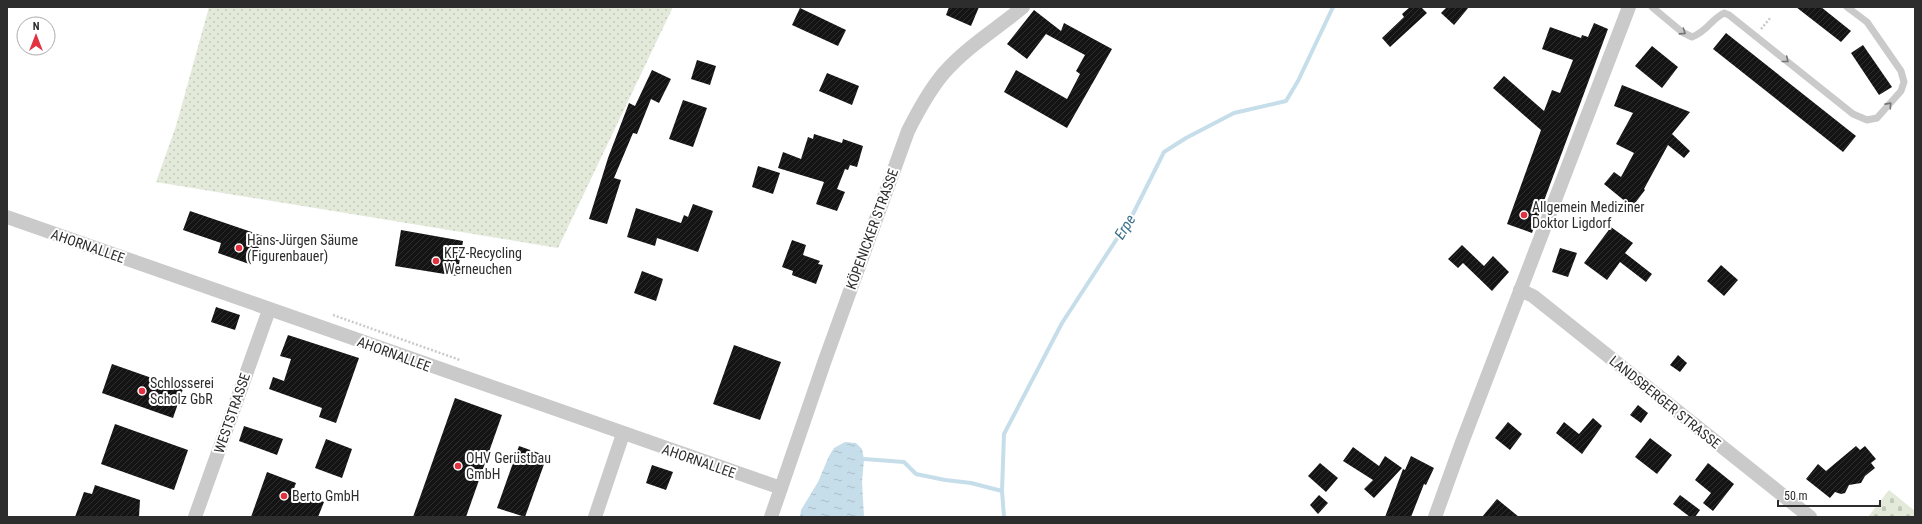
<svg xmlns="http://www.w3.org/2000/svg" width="1922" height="524" font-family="'Roboto Condensed',sans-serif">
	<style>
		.grass { fill: url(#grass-dots) }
		.cemetery { fill: url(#cemetery-stones) }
		.water { fill: url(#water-ripples) }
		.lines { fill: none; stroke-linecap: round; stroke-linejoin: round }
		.stream { stroke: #c6ddea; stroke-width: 4 }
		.building { fill: url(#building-hatch) }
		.path { stroke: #cacaca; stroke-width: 2.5; stroke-dasharray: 2 2; stroke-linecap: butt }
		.lane { stroke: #cacaca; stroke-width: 7 }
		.street { stroke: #cacaca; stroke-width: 14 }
		.oneway { stroke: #747474 }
		.poi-dot { fill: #e23140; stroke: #fff; stroke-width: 1.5 }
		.labels { text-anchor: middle; stroke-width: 4; stroke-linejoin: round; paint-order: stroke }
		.poi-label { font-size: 14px; fill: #2d2d2d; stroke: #fff; text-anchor: start }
		.street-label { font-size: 14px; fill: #2d2d2d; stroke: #fff }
		.water-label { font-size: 15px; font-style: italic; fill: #3d6f8d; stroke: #fff }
	</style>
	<defs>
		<pattern id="grass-dots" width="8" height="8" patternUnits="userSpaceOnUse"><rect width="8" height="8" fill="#e3eada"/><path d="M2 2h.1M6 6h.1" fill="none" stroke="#c3c9bb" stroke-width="1.8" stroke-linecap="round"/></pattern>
		<pattern id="cemetery-stones" width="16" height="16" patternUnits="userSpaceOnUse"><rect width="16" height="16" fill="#e3eada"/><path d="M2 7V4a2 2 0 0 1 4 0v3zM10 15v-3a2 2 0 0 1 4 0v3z" fill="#c3c9bb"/></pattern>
		<pattern id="water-ripples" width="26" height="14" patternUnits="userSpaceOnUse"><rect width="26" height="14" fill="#c6ddea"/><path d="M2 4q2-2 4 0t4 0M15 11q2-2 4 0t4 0" fill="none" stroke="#aabec9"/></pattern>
		<pattern id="building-hatch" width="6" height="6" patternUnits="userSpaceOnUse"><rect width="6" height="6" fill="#141414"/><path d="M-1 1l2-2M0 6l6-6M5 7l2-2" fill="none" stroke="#2e2e2e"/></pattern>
	</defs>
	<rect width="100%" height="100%" fill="#fff"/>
	<!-- grass -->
	<path class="grass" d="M209,7H673L558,248L156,182L176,126Z"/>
	<!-- cemetery -->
	<path class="cemetery" d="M1889,490L1915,511V517H1868Z"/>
	<!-- water -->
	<path class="water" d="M845,442L856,443L862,449L864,459L862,482L864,517H800L801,510L818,482L829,456L834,448Z"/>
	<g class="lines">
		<!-- stream -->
		<g class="stream">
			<path d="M864,459L904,462L916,474L945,480L971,483L1002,491"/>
			<path d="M1004,517L1002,491L1004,434L1062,323L1133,214L1164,152L1186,138L1234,113L1286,101L1298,81L1333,7"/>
		</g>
	</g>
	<!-- building -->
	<g class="building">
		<path d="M949,7H979L971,26L946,15Z"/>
		<path d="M1410,7H1421L1427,13L1390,47L1382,38L1404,17L1402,14Z"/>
		<path d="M1447,7H1469L1454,25L1441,13Z"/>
		<path d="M1796,7H1821L1851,31L1841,42Z"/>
		<path d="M800,8L846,30L838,46L792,25Z"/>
		<path d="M1034,10L1061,31L1064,23L1112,49L1067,128L1004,92L1016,70L1067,99L1080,74L1076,71L1085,55L1046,34L1027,59L1007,44Z"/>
		<path d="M1594,23L1608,29L1532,233L1507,224L1541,130L1493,88L1504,76L1544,111L1552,90L1560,93L1573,60L1542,49L1550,27L1581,38L1582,35L1588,37Z"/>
		<path d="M1726,33L1856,136L1843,152L1713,49Z"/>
		<path d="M1863,45L1892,87L1879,95L1851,53Z"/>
		<path d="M1652,46L1678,67L1662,88L1635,66Z"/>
		<path d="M697,60L716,66L710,85L691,79Z"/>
		<path d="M652,70L671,79L659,103L651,99L637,134L633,133L614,178L621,180L607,224L589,219L608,158L629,103L635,106Z"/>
		<path d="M827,73L859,86L852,105L819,91Z"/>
		<path d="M1622,85L1690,112L1672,134L1690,151L1684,158L1668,145L1644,189L1645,190L1632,207L1604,184L1614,172L1621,177L1634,153L1616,144L1633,113L1614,106Z"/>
		<path d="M683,100L707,108L693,147L669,139Z"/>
		<path d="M814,134L842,143L843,139L863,146L857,167L850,165L848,170L845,169L837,189L845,192L837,211L816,204L824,182L778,168L783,152L801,159L808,137L813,139Z"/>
		<path d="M758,166L780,173L773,194L752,187Z"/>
		<path d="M693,204L713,211L698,252L657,238L655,246L627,237L636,208L681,223L684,215L688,217Z"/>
		<path d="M190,211L263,236L252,265L218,253L221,243L183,230Z"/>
		<path d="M1611,227L1633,243L1625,253L1652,274L1646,282L1620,262L1607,280L1584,263Z"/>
		<path d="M401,230L463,241L457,276L395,266Z"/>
		<path d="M792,240L806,245L803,255L820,261L818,264L823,265L816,284L792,275L793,271L782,267Z"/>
		<path d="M1462,245L1484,266L1493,256L1509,272L1492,291L1463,263L1458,268L1448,259Z"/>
		<path d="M1560,248L1577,253L1568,277L1552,272Z"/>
		<path d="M1721,265L1738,280L1724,296L1707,281Z"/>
		<path d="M642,271L663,279L656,301L634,293Z"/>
		<path d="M216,307L240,315L235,330L211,322Z"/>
		<path d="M288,335L359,358L336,423L319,417L322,408L269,389L273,377L284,381L291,359L280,356Z"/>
		<path d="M734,345L781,362L760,420L713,404Z"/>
		<path d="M1678,355L1687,363L1680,372L1670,365Z"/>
		<path d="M112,364L183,389L173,418L102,393Z"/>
		<path d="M455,398L502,415L466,517H413Z"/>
		<path d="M1638,405L1648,413L1641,423L1630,415Z"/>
		<path d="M1593,418L1602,426L1582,454L1556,433L1564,422L1579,434Z"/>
		<path d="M1508,422L1522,434L1510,450L1495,438Z"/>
		<path d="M115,424L188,450L174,490L101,464Z"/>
		<path d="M244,426L283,439L277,455L239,441Z"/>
		<path d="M1650,438L1672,455L1657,474L1635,457Z"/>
		<path d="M326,439L352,449L342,478L315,468Z"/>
		<path d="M519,446L547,456L525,517L497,508Z"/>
		<path d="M1856,446L1860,450L1865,446L1876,459L1871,463L1875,468L1865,476L1861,483L1849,485L1845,493L1841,494L1835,492L1830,498L1806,479L1818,464L1826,471Z"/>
		<path d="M1353,447L1379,466L1385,456L1402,468L1374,498L1364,489L1373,480L1343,461Z"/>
		<path d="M1411,456L1434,468L1426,485L1424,484L1411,517H1385L1403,469L1405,470Z"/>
		<path d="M1320,463L1338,478L1326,492L1308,476Z"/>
		<path d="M1708,463L1734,484L1713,511L1703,503L1711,493L1695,480Z"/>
		<path d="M652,465L673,472L666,490L646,483Z"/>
		<path d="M267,472L296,483L293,491L324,502L318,517H251Z"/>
		<path d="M95,485L140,500L139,517H75L84,492L92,494Z"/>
		<path d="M1319,495L1328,503L1318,514L1310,505Z"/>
		<path d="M1680,495L1700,510L1695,517H1690L1673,504Z"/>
		<path d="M1497,499L1519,517H1482Z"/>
	</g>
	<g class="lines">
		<!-- path -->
		<g class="path">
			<path d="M1761,29L1771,17"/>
			<path d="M333,315L460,360"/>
		</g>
		<!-- lane -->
		<path class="lane" d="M1652,7L1682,32L1692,37C1708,31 1709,21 1724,13L1729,15L1853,114L1867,120L1877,118L1901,91L1904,82L1901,71L1867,22L1847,7"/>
		<!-- street -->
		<g class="street">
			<path d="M7,217L781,488"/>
			<path d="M1520,290L1533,296L1810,517"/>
			<path d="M195,517L269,310"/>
			<path d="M595,517L623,434"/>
			<path d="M771,517L825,360L908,131C918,111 929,91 943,74C966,47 997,29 1023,7"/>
			<path d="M1435,517L1461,445L1629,7"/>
		</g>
	</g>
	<!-- one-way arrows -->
	<defs><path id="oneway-chevron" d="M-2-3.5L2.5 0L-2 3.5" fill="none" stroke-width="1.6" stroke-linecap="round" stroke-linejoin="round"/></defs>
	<g class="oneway">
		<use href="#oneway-chevron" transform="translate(1683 32) rotate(33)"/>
		<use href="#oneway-chevron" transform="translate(1786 60) rotate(39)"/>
		<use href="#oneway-chevron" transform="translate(1889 105) rotate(-48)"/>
	</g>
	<!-- markers -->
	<g class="poi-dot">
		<circle cx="1524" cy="215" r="4"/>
		<circle cx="239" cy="248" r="4"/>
		<circle cx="436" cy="261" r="4"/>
		<circle cx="142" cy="391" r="4"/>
		<circle cx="458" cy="466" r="4"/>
		<circle cx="284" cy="496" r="4"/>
	</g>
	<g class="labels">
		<!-- poi labels -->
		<g class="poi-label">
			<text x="1532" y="212">Allgemein Mediziner<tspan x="1532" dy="16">Doktor Ligdorf</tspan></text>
			<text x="247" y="245">Hans-Jürgen Säume<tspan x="247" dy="16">(Figurenbauer)</tspan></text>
			<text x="444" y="258">KFZ-Recycling<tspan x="444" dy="16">Werneuchen</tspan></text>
			<text x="150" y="388">Schlosserei<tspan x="150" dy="16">Scholz GbR</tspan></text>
			<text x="466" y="463">OHV Gerüstbau<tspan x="466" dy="16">GmbH</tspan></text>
			<text x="292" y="501">Berto GmbH</text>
		</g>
		<!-- street labels -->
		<g class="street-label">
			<text transform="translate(872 229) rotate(-70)" y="5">KÖPENICKER STRASSE</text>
			<text transform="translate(88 246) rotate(19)" y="5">AHORNALLEE</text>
			<text transform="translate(394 354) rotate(20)" y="5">AHORNALLEE</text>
			<text transform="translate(1665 402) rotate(39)" y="5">LANDSBERGER STRASSE</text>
			<text transform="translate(232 413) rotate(-71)" y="5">WESTSTRASSE</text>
			<text transform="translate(699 461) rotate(19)" y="5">AHORNALLEE</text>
		</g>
		<!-- water labels -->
		<g class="water-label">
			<text transform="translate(1125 227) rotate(-58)" y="5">Erpe</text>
		</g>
	</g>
	<!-- border -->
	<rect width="1922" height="524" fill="none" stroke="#2d2d2d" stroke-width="16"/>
	<!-- north arrow -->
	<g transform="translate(36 36)"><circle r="19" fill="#ffffff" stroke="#ababab"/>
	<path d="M0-3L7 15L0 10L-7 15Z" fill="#e23140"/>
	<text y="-6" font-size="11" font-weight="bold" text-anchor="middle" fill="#2d2d2d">N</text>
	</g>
	<!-- scale -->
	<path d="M1778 500v6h102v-6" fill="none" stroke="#2d2d2d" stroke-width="2"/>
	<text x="1784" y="500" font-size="12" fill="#2d2d2d" stroke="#ffffff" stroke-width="3" paint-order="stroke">50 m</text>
</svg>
